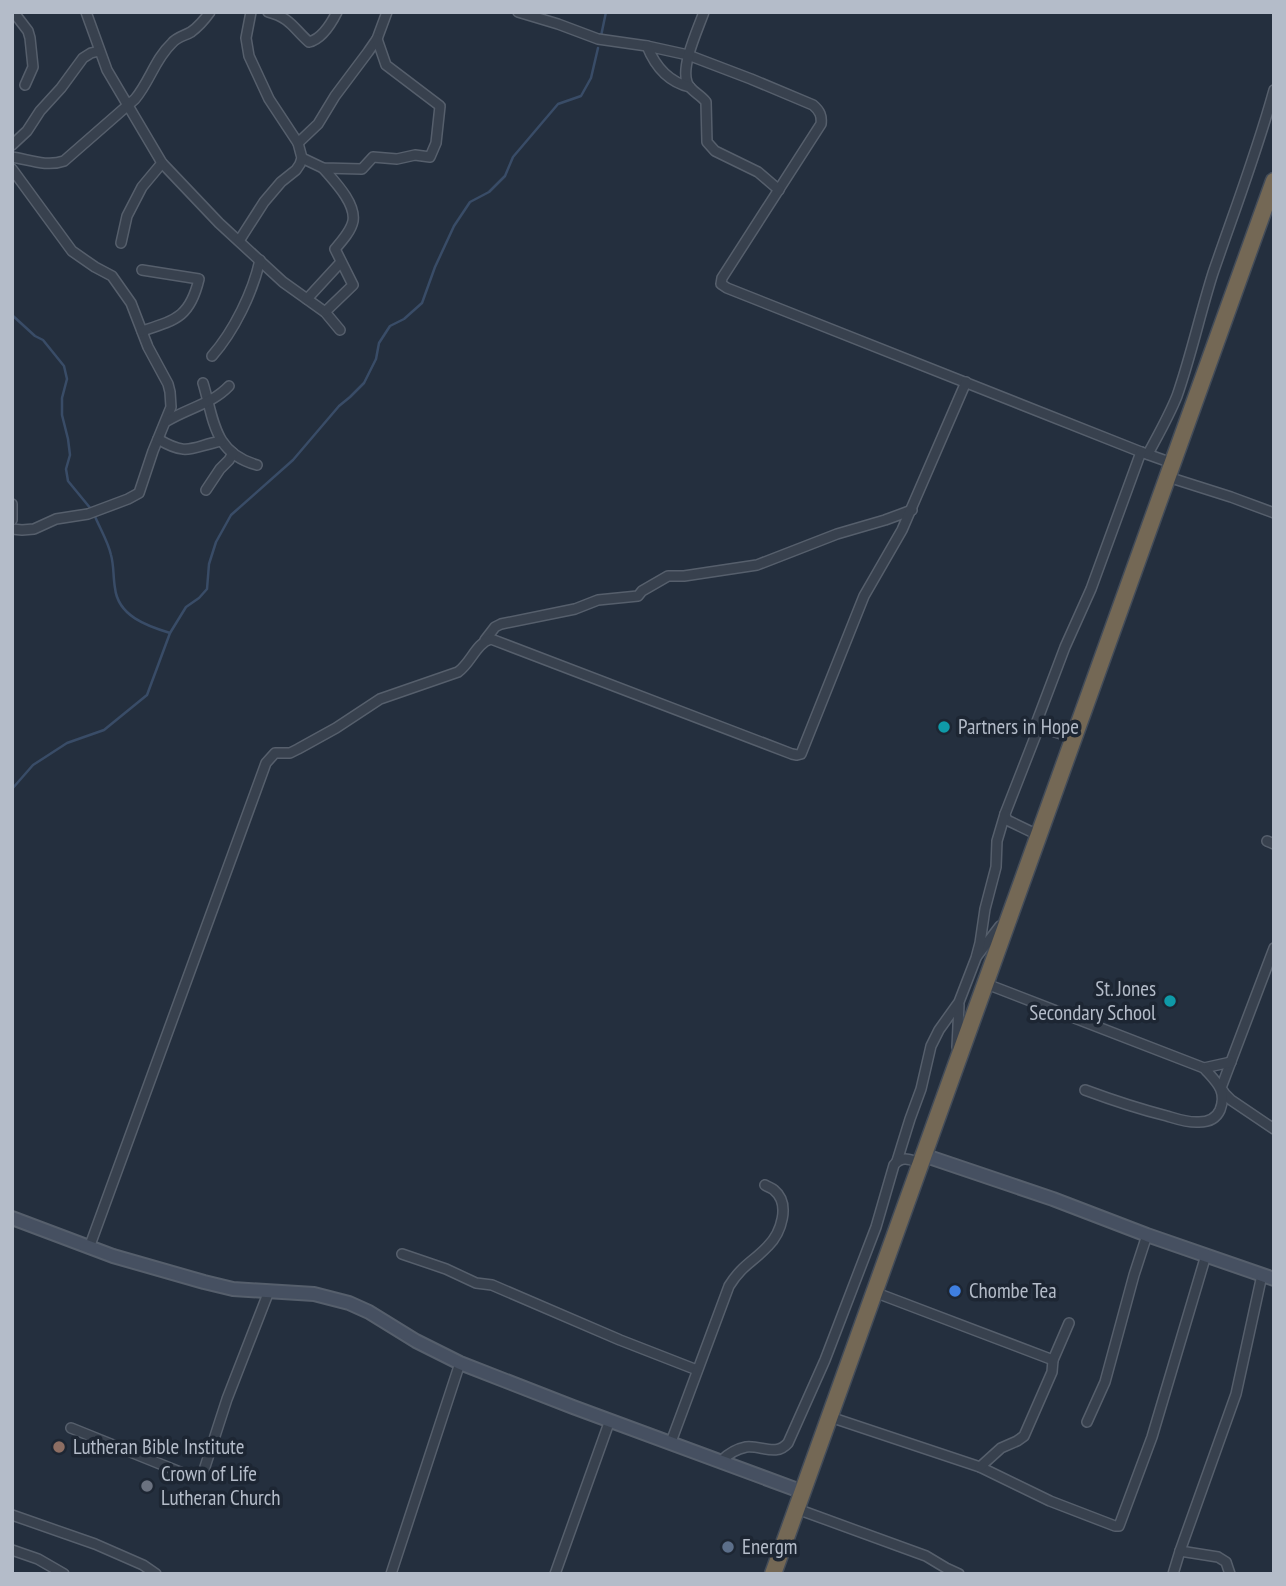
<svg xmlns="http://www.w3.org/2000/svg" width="1286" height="1586" font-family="'PT Sans Narrow',sans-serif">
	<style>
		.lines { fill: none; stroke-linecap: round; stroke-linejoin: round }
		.stream { stroke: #394c67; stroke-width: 2.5 }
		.street-casing { stroke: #565f6c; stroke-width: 12 }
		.secondary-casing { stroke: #565f6c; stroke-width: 16 }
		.highway-casing { stroke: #434c59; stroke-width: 19 }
		.street { stroke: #38414e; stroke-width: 9 }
		.secondary { stroke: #465061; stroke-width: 12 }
		.highway { stroke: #746855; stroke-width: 16 }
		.culture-dot { fill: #0f9aa8; stroke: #1d2633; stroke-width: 2.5 }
		.shop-dot { fill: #3f7fe0; stroke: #1d2633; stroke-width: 2.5 }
		.education-dot { fill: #8d6e63; stroke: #1d2633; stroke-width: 2.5 }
		.worship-dot { fill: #6b7280; stroke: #1d2633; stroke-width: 2.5 }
		.service-dot { fill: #5c6f8a; stroke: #1d2633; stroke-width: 2.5 }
		.labels { text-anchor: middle; stroke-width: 7; stroke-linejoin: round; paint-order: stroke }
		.poi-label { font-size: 21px; fill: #b4bcc9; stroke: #1d2633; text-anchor: start }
	</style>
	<rect width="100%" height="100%" fill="#242f3e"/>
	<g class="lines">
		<!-- stream -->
		<g class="stream">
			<path d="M601,36L606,12"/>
			<path d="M12,315L35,336L43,340L64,366L67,379L62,398V415L68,439L70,455L66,469L68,481L91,509"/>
			<path d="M94,514C99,527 108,541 111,555C114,565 113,577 115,588C118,616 147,626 170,633"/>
			<path d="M12,789L33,765L67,743L104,730L147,695L170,633L186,607L199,598L207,589L209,564L216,542L231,515L293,460L339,406L350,397L364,383L376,359L379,343L390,326L404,319L422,303L435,267L454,226L470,202L489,192L505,176L513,157L558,104L581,96L591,78L598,48"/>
		</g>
		<!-- street casing -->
		<g class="street-casing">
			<g id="street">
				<path d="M86,12L107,70L162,163L219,223L283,282L325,312L340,330"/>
				<path d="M268,12C291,18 293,28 309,42C322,39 331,24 337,12"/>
				<path d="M518,12L558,24L598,39L647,46L688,55L751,79L813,105C820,111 822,116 821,124L722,278L721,284L727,288L1141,452L1172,463"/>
				<path d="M704,12C698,29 681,65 687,82C689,90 701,95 706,102L707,142L715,151L758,172L779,190"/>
				<path d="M15,14L28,31L30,38L33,67L25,85"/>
				<path d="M647,46C655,66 668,82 690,87"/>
				<path d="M298,143L318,124L335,96L368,52L377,39L387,12"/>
				<path d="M12,145L27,131L40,111L61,88L83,58L91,53L99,51"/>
				<path d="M12,157C30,160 47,167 64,161L135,99C150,81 155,59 172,43C177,37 184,36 191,32C198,27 205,19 210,12"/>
				<path d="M302,158L323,168L362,169L373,157L397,159L415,155L430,157L436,143L440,106L386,65L377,39"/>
				<path d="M323,168C334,181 356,203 353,221C351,231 342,241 335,249L353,285L325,312"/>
				<path d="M12,169L72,251L95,267L112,276L131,303L148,347L168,384L170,392L171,407L153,451L139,493L128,499L88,514L56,519L34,529L22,530L12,529"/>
				<path d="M239,241L264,202L281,182L296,170L300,164L302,158L298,143L269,99L249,56L246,38L251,12"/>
				<path d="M121,243L127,216L142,187L162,163"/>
				<path d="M307,299L341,262"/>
				<path d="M142,331C176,320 190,317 199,279L142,270"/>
				<path d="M212,356C234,331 253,292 260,260"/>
				<path d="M203,383C214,419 213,453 257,465"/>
				<path d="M167,421C188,408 212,404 229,386"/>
				<path d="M158,439C188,457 191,447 221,441"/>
				<path d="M1148,454C1158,435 1169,416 1177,396C1191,356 1200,314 1213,273C1234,212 1257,152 1274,90"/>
				<path d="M1168,477L1231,497L1274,513"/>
				<path d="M206,490L220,469L229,460L233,453"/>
				<path d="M12,504V520"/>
				<path d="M485,640L495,627L501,624L575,609L598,600L638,596L642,591L668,576H684L757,565L837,534L885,520L912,510"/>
				<path d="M1038,726L1073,738"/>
				<path d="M1038,835L1009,821L1006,819L1005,814L1037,732V721L1065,647L1091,589L1141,452"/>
				<path d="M1267,841L1274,844"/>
				<path d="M1274,948L1221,1088L1225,1094L1231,1100L1274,1129"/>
				<path d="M977,956L1000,926"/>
				<path d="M984,983L1204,1068L1231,1062"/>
				<path d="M957,1047L959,1005"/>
				<path d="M1085,1090C1112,1100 1139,1109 1167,1116C1177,1119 1188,1123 1199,1122C1208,1122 1216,1119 1220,1110C1228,1090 1215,1081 1204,1068"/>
				<path d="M897,1161L910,1119L921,1089L931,1046L939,1030L959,1002L976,958L980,943L985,909L996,867L997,841L1005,814"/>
				<path d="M89,1248L266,763L275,753H290L298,749L336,728L380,699L458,672C471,663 476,643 491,639L792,754L797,755L801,754L864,596L902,530L966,382"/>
				<path d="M402,1254L446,1269L476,1283L492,1285L620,1340L697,1370"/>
				<path d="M874,1292L1053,1360"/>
				<path d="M830,1417L980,1467L1050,1501L1115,1526H1119L1152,1437L1206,1255"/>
				<path d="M1087,1422L1105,1382L1134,1275L1147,1235"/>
				<path d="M71,1428L190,1476C197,1477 200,1475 204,1470L227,1399L269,1291"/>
				<path d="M671,1442L729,1286C742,1265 753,1262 768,1246C781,1233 791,1204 774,1190C772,1188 768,1187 765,1185"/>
				<path d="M721,1461C728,1454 736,1449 746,1447C761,1445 776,1457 788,1443L825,1360L876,1227L894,1165C902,1155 911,1160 920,1163"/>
				<path d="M980,1467L1001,1448L1017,1441L1024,1436L1052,1372L1053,1360L1069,1323"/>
				<path d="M797,1509L926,1556L946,1568L959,1574"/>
				<path d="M12,1515L95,1544L143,1565L156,1574"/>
				<path d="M12,1550L38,1559L64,1574"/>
				<path d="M1180,1551L1218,1557L1226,1562L1230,1574"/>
				<path d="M391,1574L460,1363"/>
				<path d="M555,1574L610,1420"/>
				<path d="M1173,1574L1180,1551L1236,1394L1262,1275"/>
			</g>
		</g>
		<!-- secondary casing -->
		<g class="secondary-casing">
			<g id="secondary">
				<path d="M923,1155L1053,1199L1147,1235L1274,1279"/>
				<path d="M12,1218L113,1256L204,1282L233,1289L314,1294L349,1303L369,1312L416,1341L460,1363L573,1407L803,1492"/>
			</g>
		</g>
		<!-- highway casing -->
		<g class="highway-casing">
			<path id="highway" d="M773,1574L1274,181"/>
		</g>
		<!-- street -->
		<use href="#street" class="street"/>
		<!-- secondary -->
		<use href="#secondary" class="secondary"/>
		<!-- highway -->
		<use href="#highway" class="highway"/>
	</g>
	<!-- markers -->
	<g class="culture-dot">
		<circle cx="944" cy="727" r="7"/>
		<circle cx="1170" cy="1001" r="7"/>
	</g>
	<circle class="shop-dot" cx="955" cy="1291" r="7"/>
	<circle class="education-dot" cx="59" cy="1447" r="7"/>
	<circle class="worship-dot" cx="147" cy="1486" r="7"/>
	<circle class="service-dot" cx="728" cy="1547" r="7"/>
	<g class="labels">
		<!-- poi labels -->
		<g class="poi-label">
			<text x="958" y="734">Partners in Hope</text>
			<text x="1156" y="996" text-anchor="end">St. Jones<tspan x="1156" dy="24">Secondary School</tspan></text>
			<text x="969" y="1298">Chombe Tea</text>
			<text x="73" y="1454">Lutheran Bible Institute</text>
			<text x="161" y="1481">Crown of Life<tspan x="161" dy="24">Lutheran Church</tspan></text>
			<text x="742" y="1554">Energm</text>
		</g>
	</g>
	<!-- border -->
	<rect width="1286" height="1586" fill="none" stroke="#b4bcc9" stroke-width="28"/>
</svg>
